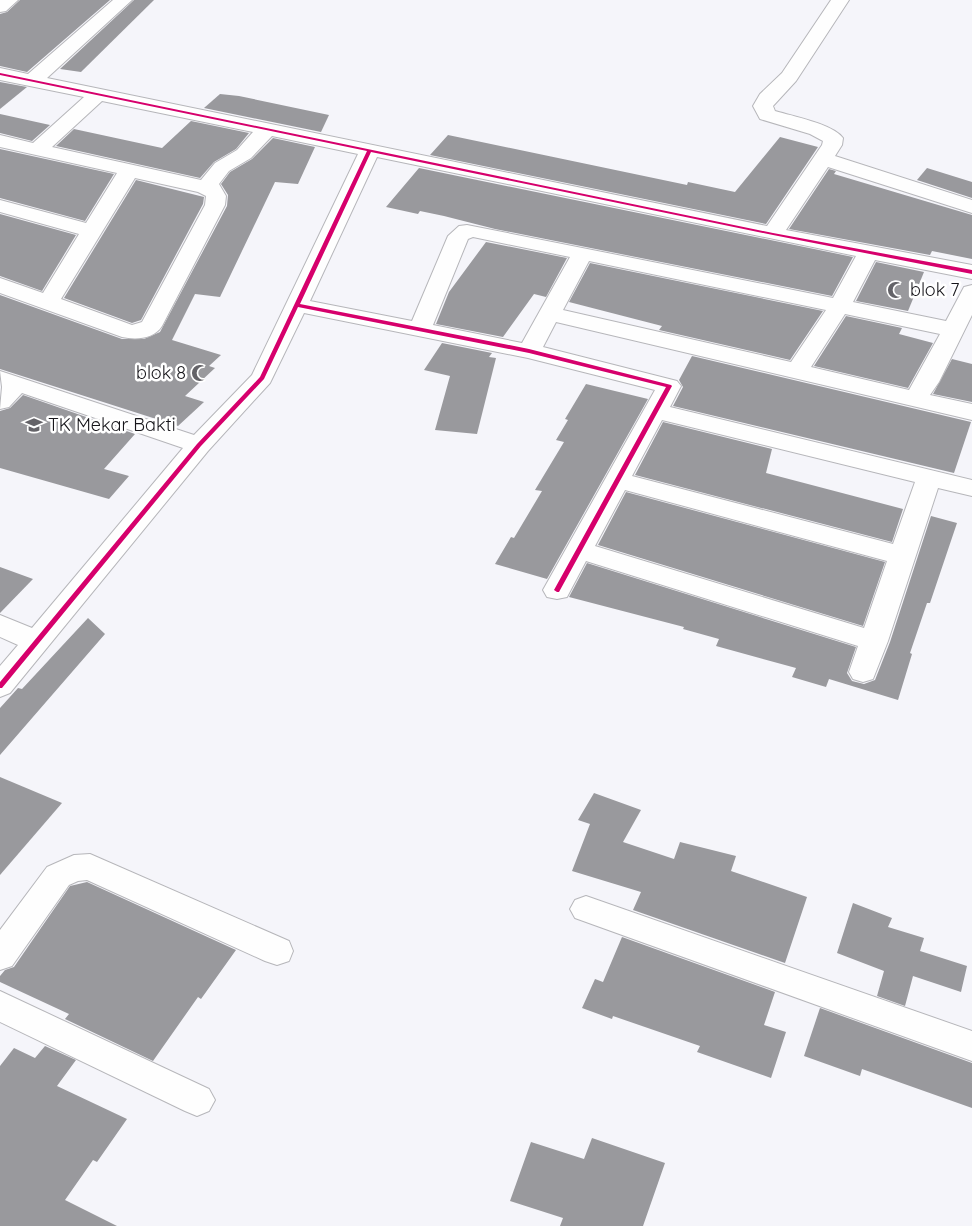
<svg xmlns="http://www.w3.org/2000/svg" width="972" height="1226" font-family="Quicksand,sans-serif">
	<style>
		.building { fill: #99999d }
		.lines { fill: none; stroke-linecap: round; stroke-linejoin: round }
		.street-casing { stroke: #b6b6ba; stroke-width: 2 }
		.street { fill: #fefefe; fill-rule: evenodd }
		.cycleway-casing { stroke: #fff; stroke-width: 3 }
		.cycleway { fill: #d6006c; fill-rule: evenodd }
		.labels { text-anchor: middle; stroke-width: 5; stroke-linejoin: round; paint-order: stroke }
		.poi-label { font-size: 18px; fill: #16151a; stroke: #fff; text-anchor: start }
	</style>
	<rect width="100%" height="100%" fill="#f5f5fa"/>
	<!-- building -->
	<g class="building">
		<path d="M20,0H110L27,72L0,66V14L7,12Z"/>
		<path d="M134,0H154L81,72L60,69Z"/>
		<path d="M0,82L27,87L0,109Z"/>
		<path d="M220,94L239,96L329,115L321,132L204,108Z"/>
		<path d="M0,114L50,125L32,141L0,133Z"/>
		<path d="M191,121L249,133L236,149L214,162L200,178L56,146L74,129L162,148Z"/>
		<path d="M448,135L687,185L688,182L735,192L780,137L818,147L766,224L430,155Z"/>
		<path d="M273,138L315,147L298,184L275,182L220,297L195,294L172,340L221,355L209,366L215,368L185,396L204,402L178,426L0,369V295L122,339H144L160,332L227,206L228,195L221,184L230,172L252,159Z"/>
		<path d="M0,149L114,174L85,221L0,198Z"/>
		<path d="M419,168L853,257L832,296L495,229L444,216L420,211L418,214L386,207Z"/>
		<path d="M927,168L972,182V198L917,180Z"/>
		<path d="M829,169L836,171L834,174L972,215V259L932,251L930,255L789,229Z"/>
		<path d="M136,180L204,197L203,204L141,320L132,323L64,298Z"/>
		<path d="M0,214L76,235L42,291L0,276Z"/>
		<path d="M486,242L567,258L546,297L534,294L503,337L436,324L449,292Z"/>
		<path d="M876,262L924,272L908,311L856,301Z"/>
		<path d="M590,263L823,311L790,360L659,330L662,326L569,302Z"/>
		<path d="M846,316L902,328L899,334L933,343L908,388L814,366Z"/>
		<path d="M442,343L492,353L489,357L496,358L477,434L435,430L450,376L424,370Z"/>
		<path d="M692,356L971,422L954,473L673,406L683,387L679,380Z"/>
		<path d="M952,359L972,364V402L933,394Z"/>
		<path d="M586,384L648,399L547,579L495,564L511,537L514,538L542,491L535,490L564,442L556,440L568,420L565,419Z"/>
		<path d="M23,395L135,434L104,469L129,476L109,499L0,468V411L10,408Z"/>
		<path d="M663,422L772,449L766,473L903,509L892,542L635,475Z"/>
		<path d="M626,492L885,562L863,626L598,545Z"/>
		<path d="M931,516L957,523L930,603H927L910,653L912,654L898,700L829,679L826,687L792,677L796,668L716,646L719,639L683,629L684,627L569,597L587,563L856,647L847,673L852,681L864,684L875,680L890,642Z"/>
		<path d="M0,567L33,579L0,613Z"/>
		<path d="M88,618L105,634L0,755V708L18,688L22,689Z"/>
		<path d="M0,777L62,803L0,875Z"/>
		<path d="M594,793L641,810L623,842L674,859L680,842L736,856L731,871L807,897L785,963L633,910L641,892L572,871L590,824L578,820Z"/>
		<path d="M87,882L236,950L201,999L198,997L153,1061L65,1019L69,1014L0,982V976L5,970L14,967L70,886Z"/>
		<path d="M853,903L892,918L888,927L924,938L920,951L967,966L961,992L913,976L905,1006L877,996L884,971L837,953Z"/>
		<path d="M622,937L775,992L764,1025L786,1032L771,1078L697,1052L700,1046L613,1016L612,1019L582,1008L595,979L603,982Z"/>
		<path d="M820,1008L972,1063V1108L862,1069L860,1076L804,1056Z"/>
		<path d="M45,1046L76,1060L57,1086L127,1119L97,1162L93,1160L65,1200L117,1226H0V1066L14,1048L35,1058Z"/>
		<path d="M592,1138L665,1163L643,1226H560L563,1218L510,1201L531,1142L584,1159Z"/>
	</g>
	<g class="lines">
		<!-- street casing -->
		<g class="street-casing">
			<g id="street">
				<path d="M0,0H18L6,11L0,12Z"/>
				<path d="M113,0H132L47,78L767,226L822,145L823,141L810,134L760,119L753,106L760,94L782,73L831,0H849L796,81L773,106L775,111C792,116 833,124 843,138L842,145L835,156L972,200V213L828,167L786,230L972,265V279L875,260L853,302L946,321L964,287L972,285V315L939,382L930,395L972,404V420L556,322L543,347L677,381L681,386L670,407L972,480V496L938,488L888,641L873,679L863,682L853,679L849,672L858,646L586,561L567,597L557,599L547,597L543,590L655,390L528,358L304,313L270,383L208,451L10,693L0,697V666L18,645L0,637V615L32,628L183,448L22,393L9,407L0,409L2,387L0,371L194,435L252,375L358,154L272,136L251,158L229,171L219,184L226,196L225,205L162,326C154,339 136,340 122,337L0,293V278L43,293L79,234L0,212V200L86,223L117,173L0,147V135L33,143L84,97L0,80V68L28,74ZM102,101L253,132L237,150L215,163L201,180L52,147ZM377,157L856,256L833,298L467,225L459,226L448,236L412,321L310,301ZM135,178L198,192L206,196L205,205L142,322L132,325L61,299ZM473,237L570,257L522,343L433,325L468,239ZM589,261L826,310L791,362L563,310ZM845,314L940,334L909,390L811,367ZM662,420L915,482L893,544L632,476ZM625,490L887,561L864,628L595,546Z"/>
				<path d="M90,854L289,941L293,951L289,961L277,965L265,961L87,880L78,881L69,885L12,966L0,970V930L47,867L74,855Z"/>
				<path d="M586,896L972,1031V1061L575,918L570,909L575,900Z"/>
				<path d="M0,991L209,1089L215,1100L209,1111L197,1116L185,1111L0,1022Z"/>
			</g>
		</g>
		<!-- street -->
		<use href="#street" class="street"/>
		<!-- cycleway casing -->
		<g class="cycleway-casing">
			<path id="cycleway" d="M0,73L773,233L972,270V274L773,235L371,152L300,304L529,349L671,385L672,386L559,592H557L554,590L666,387L529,353L298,307L264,379L201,446L2,688H0V682L197,444L260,377L367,151L0,75Z"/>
		</g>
		<!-- cycleway -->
		<use href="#cycleway" class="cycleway"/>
	</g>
	<!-- icons -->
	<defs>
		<g id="mosque-bare" transform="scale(1.35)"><path d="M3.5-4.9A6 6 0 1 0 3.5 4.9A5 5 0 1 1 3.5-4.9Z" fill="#646368" stroke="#fff" stroke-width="2.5" paint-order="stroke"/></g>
		<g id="school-bare" transform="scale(1.35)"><path d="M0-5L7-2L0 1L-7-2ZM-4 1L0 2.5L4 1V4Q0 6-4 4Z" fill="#646368" stroke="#fff" stroke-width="2.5" paint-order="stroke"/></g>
	</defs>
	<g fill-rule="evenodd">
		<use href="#mosque-bare" x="896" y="290"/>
		<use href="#mosque-bare" x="200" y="373"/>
		<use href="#school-bare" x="34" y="425"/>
	</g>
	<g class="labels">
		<!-- poi labels -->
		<g class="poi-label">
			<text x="910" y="296">blok 7</text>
			<text x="186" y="379" text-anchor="end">blok 8</text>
			<text x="48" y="431">TK Mekar Bakti</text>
		</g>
	</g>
</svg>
